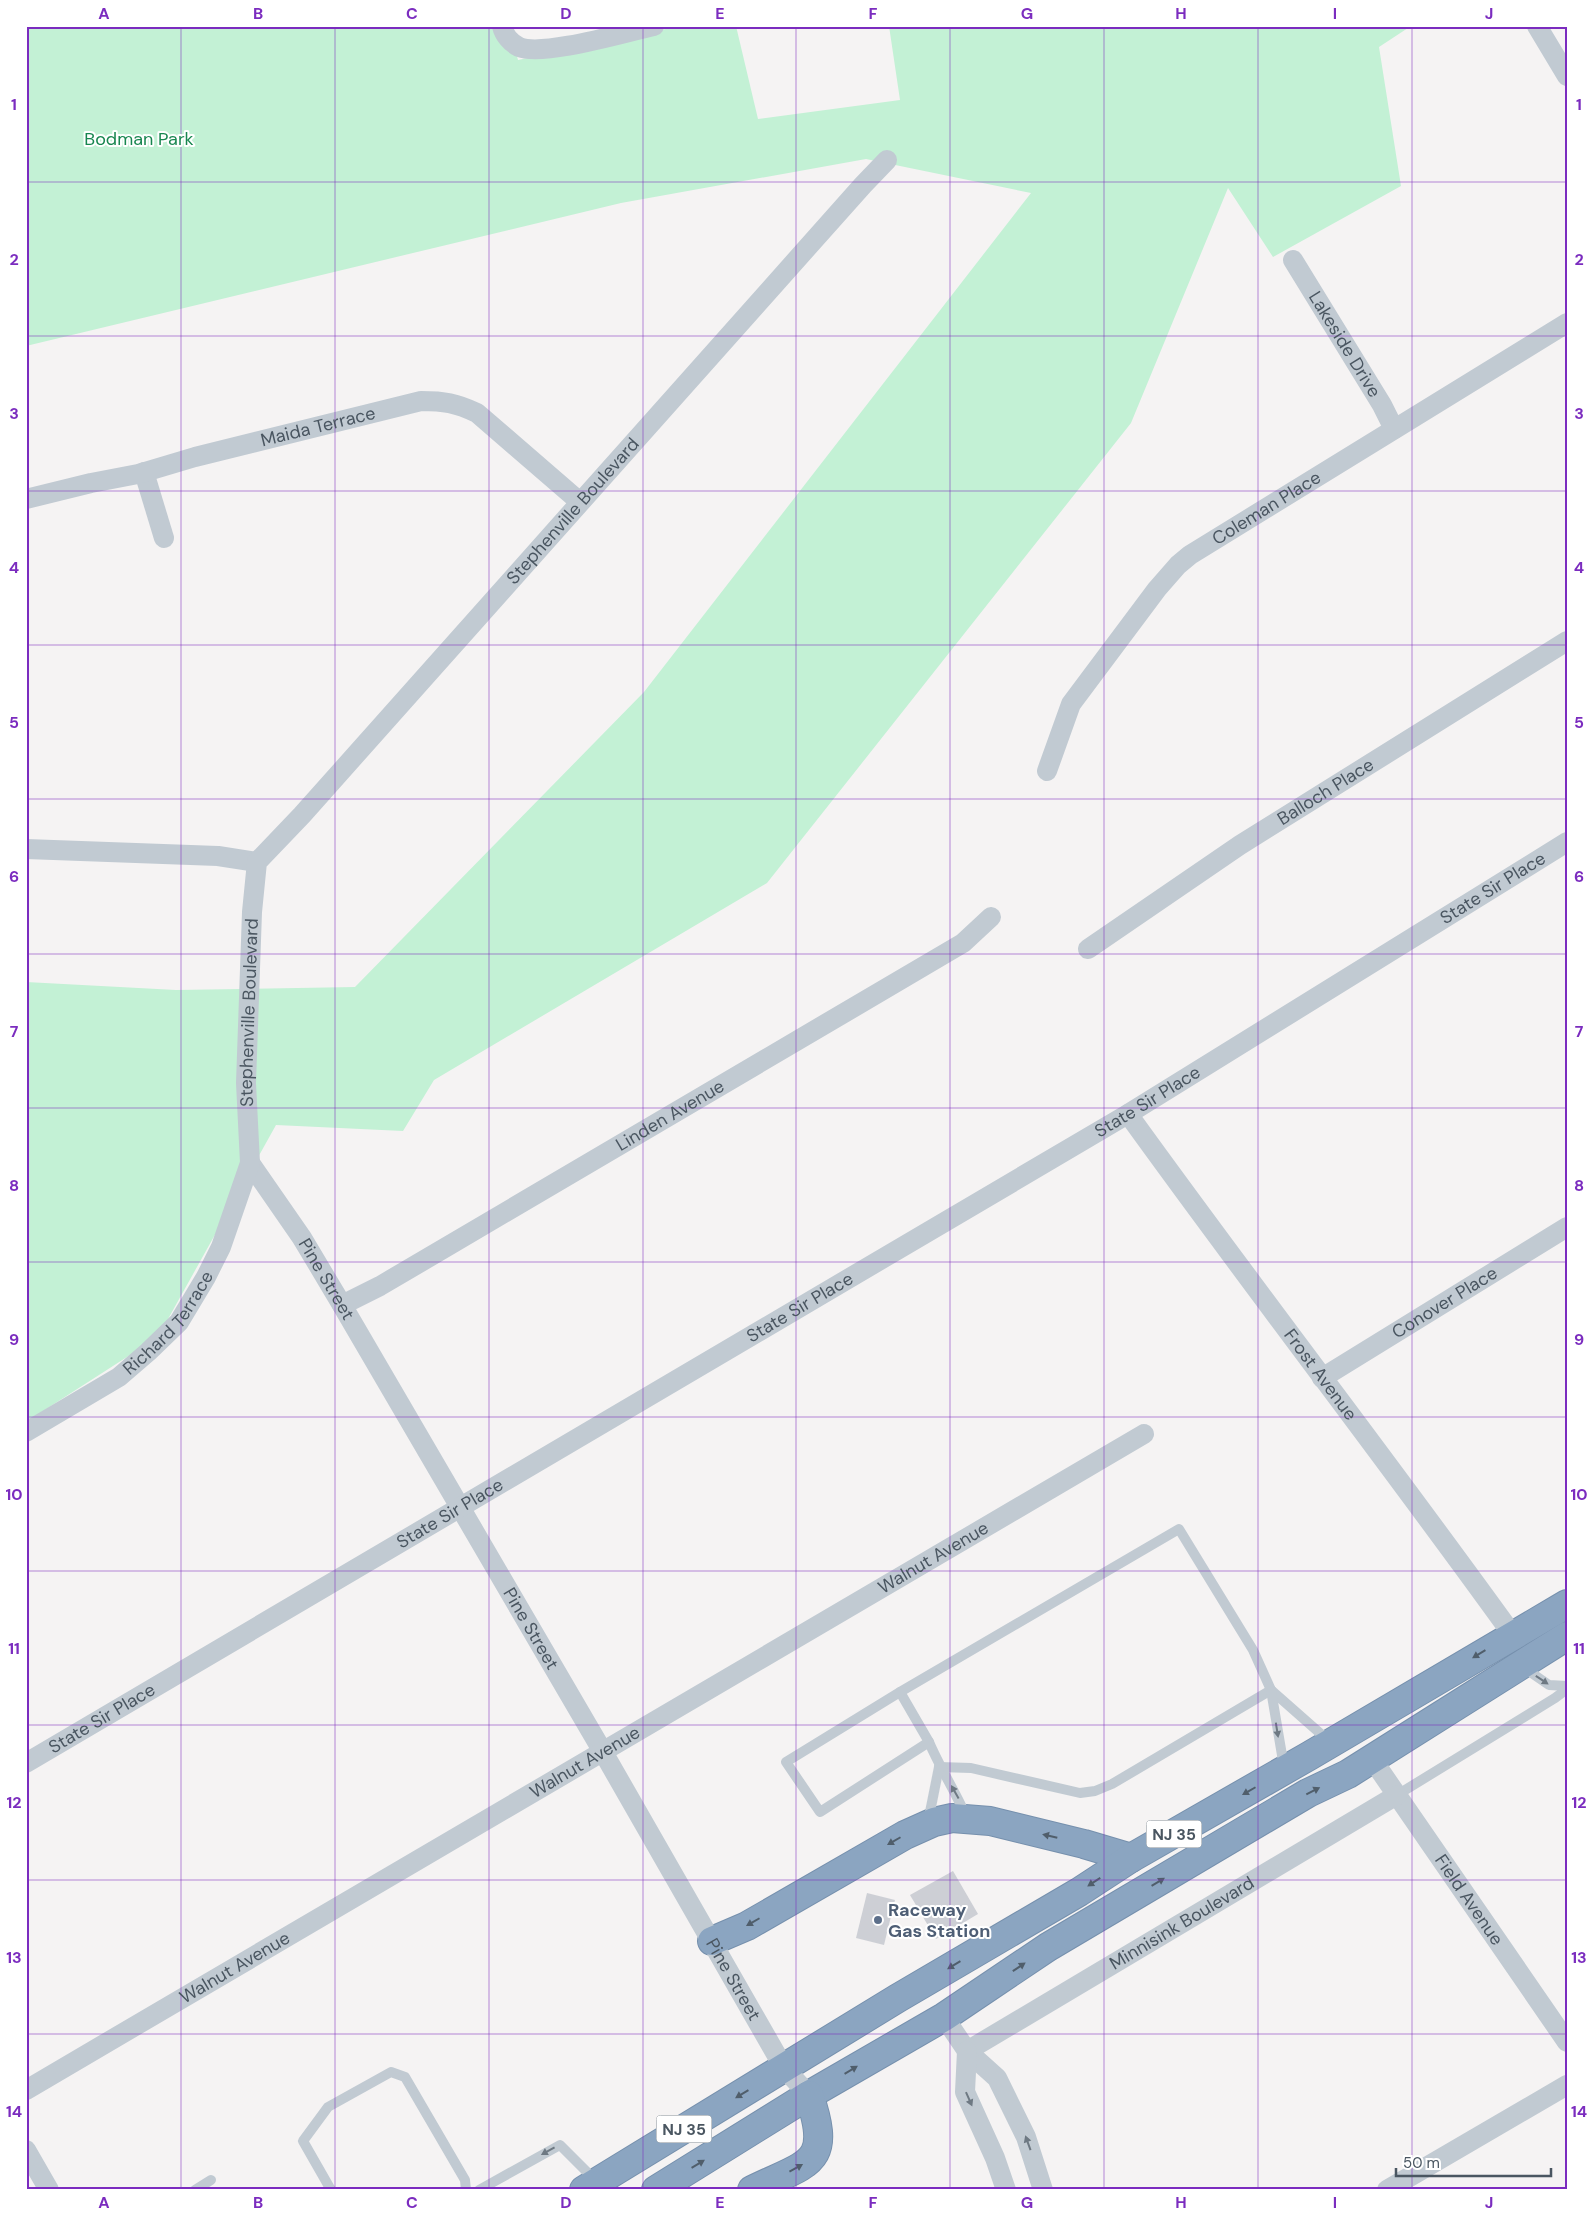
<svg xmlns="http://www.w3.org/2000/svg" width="1593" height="2216" font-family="'DM Sans',sans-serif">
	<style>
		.green { fill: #c3f1d5 }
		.building { fill: #cdcfd5 }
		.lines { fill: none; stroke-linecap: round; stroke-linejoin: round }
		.highway-casing { stroke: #7690ad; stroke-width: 30 }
		.lane { stroke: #c1cad2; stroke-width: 10 }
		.street { stroke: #c1cad2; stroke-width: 20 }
		.highway { stroke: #8ba5c1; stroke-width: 28 }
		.oneway { fill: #505e6b }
		.oneway2 { fill: #6e7983 }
		.grid { fill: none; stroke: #7b2cbf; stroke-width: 1; stroke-opacity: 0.55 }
		.service-dot { fill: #5c6f8a; stroke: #fff; stroke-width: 2 }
		.labels { text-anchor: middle; stroke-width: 4; stroke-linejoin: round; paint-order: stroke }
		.shield { fill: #fff; stroke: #808990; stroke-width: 1 }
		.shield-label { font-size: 16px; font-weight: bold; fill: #4a5661 }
		.park-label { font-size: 18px; fill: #17864f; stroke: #fff }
		.street-label { font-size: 18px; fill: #4a5661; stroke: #fff }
		.service-label { font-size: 18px; font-weight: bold; fill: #4e5e75; stroke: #fff; text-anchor: start }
		.neatline { fill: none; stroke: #7b2cbf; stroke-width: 2 }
		.grid-label { font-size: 16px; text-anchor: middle; font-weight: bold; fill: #7b2cbf }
	</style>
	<rect width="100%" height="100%" fill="#f5f3f3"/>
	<!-- green -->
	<path class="green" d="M26,26H509L518,60L680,26H736L758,119L900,100L889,26H1411L1379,47L1401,186L1273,257L1228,188L1131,423L767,883L434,1080L403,1131L276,1125L158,1337L26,1422V982L176,990L355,987L644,692L1031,193L866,159L621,203L26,346Z"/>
	<!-- building -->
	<g class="building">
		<path d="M953,1871L978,1914L936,1939L910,1895Z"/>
		<path d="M867,1893L895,1900L884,1945L856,1938Z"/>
	</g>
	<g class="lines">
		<!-- highway casing -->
		<g class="highway-casing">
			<g id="highway">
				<path d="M712,1941L747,1926L905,1835L934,1822L952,1818L990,1821L1084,1844L1131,1858"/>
				<path d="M584,2190L898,1998L1079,1892L1131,1858L1309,1756L1567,1604"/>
				<path d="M656,2190L809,2095L944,2017L1048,1947L1308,1793L1348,1774L1567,1636"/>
				<path d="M752,2190C809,2162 833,2165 809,2095"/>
			</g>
		</g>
		<!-- lane -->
		<g class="lane">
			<path d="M1523,1667L1549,1685L1567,1686"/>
			<path d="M1271,1690L1330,1742"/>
			<path d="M900,1692L929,1742"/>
			<path d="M939,1767L971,1768L1080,1793L1095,1791L1112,1784L1271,1690"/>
			<path d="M1397,1795L1555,1698L1567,1689"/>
			<path d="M966,1816C955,1791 940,1768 929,1742L820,1812L786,1762L900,1692L1179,1529L1253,1650L1271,1690L1284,1767"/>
			<path d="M928,1822L939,1767"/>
			<path d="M195,2190L211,2180"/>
			<path d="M331,2190L303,2141L328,2107L391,2072L405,2077L465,2180L466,2190"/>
			<path d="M479,2190L560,2145L596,2181"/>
		</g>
		<!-- street -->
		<g class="street">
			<path d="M502,26C504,35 511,43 519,47C543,57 626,32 654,26"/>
			<path d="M1537,26L1567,76"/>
			<path id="s1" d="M1293,260L1382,405L1394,429"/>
			<path d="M144,472L164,538"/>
			<path id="s2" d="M26,499L91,483L138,474L195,457L421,401C444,401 456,403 477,413L580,502"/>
			<path id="s3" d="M1047,771L1071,704L1157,589L1178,565L1190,555L1567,323"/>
			<path d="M26,849L218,856L257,862"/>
			<path id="s4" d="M1088,949L1240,845L1567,641"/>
			<path id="s5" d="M1128,1114C1254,1289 1386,1459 1512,1634"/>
			<path id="s6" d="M250,1163L302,1238L342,1305L603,1752L784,2068L809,2095"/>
			<path id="s7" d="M342,1305L380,1286L963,943L991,917"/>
			<path id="s8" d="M1322,1378L1567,1227"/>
			<path id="s9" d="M26,1432L119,1377L148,1352L179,1322L206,1277L221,1247L250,1163L246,1083L252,912L257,862L302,815L863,185L887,160"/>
			<path id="s10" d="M1372,1759L1567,2042"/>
			<path id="s11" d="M26,1763L1128,1114L1567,842"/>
			<path d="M944,2017L967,2051L997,2078L1026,2137L1043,2190"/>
			<path id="s12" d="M967,2051L1397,1795"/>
			<path d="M967,2051L965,2092L995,2158L1006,2190"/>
			<path id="s13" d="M26,2090L1144,1434"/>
			<path d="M26,2150L49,2190"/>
			<path d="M1387,2190L1567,2085"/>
		</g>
		<!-- highway -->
		<use href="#highway" class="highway"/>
	</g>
	<!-- one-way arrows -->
	<defs><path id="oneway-solid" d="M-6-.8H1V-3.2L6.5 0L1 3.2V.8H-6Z" transform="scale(1.25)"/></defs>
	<g class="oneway">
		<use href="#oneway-solid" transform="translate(1479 1654) rotate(149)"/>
		<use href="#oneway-solid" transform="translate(1249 1791) rotate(150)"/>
		<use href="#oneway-solid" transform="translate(1313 1791) rotate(-27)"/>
		<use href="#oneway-solid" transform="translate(1050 1836) rotate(-167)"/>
		<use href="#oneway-solid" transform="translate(894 1841) rotate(150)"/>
		<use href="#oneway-solid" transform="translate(1094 1882) rotate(147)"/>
		<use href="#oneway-solid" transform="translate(1158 1882) rotate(-31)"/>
		<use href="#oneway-solid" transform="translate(753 1922) rotate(150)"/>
		<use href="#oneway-solid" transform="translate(954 1965) rotate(149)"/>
		<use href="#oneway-solid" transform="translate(1019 1967) rotate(-34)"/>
		<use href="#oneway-solid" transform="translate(851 2070) rotate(-31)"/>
		<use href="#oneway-solid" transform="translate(742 2094) rotate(149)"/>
		<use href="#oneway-solid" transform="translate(698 2164) rotate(-31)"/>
		<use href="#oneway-solid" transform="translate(796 2168) rotate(-29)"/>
	</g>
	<g class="oneway2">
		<use href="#oneway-solid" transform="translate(1542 1680) rotate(34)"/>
		<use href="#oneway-solid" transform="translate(1277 1730) rotate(81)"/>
		<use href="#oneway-solid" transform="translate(955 1792) rotate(-119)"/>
		<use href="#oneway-solid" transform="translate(969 2099) rotate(66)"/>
		<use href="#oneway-solid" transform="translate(1028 2143) rotate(-110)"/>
		<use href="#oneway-solid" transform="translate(548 2151) rotate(151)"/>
	</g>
	<!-- grid -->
	<path class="grid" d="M181,26V2190M335,26V2190M489,26V2190M643,26V2190M796,26V2190M950,26V2190M1104,26V2190M1258,26V2190M1412,26V2190M26,182H1567M26,336H1567M26,491H1567M26,645H1567M26,799H1567M26,954H1567M26,1108H1567M26,1262H1567M26,1417H1567M26,1571H1567M26,1725H1567M26,1880H1567M26,2034H1567"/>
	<!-- markers -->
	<circle class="service-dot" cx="878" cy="1920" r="5"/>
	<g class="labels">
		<!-- shield labels -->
		<g class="shield">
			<rect x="1146.5" y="1820.5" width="55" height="27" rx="4"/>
			<rect x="656.5" y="2115.5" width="55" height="27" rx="4"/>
		</g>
		<g class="shield-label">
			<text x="1174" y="1840">NJ 35</text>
			<text x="684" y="2135">NJ 35</text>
		</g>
		<!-- park labels -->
		<g class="park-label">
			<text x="139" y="145">Bodman Park</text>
		</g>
		<!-- street labels -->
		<g class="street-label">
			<text dy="6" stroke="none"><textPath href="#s1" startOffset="99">Lakeside Drive</textPath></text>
			<text dy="6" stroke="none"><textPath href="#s2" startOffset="301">Maida Terrace</textPath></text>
			<text dy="6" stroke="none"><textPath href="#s3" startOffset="352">Coleman Place</textPath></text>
			<text dy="6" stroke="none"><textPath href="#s9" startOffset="1138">Stephenville Boulevard</textPath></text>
			<text dy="6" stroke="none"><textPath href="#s4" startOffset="285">Balloch Place</textPath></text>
			<text dy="6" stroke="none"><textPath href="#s11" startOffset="1708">State Sir Place</textPath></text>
			<text dy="6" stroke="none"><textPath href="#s9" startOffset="515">Stephenville Boulevard</textPath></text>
			<text dy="6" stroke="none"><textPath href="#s11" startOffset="1302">State Sir Place</textPath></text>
			<text dy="6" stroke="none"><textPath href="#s7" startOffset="379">Linden Avenue</textPath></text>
			<text dy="6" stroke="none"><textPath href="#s6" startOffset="139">Pine Street</textPath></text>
			<text dy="6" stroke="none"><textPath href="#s8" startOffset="144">Conover Place</textPath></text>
			<text dy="6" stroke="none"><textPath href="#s11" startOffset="898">State Sir Place</textPath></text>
			<text dy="6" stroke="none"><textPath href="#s9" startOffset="182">Richard Terrace</textPath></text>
			<text dy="6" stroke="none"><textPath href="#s5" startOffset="324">Frost Avenue</textPath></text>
			<text dy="6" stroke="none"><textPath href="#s11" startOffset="492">State Sir Place</textPath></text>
			<text dy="6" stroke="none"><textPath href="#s13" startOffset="1052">Walnut Avenue</textPath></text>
			<text dy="6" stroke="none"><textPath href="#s6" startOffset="544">Pine Street</textPath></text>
			<text dy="6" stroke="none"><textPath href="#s11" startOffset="88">State Sir Place</textPath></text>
			<text dy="6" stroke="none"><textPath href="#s13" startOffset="648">Walnut Avenue</textPath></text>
			<text dy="6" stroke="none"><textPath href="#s10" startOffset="171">Field Avenue</textPath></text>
			<text dy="6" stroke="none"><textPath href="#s12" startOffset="250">Minnisink Boulevard</textPath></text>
			<text dy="6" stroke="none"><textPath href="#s13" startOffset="242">Walnut Avenue</textPath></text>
			<text dy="6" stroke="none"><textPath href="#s6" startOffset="949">Pine Street</textPath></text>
		</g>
		<!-- service labels -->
		<g class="service-label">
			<text x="888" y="1916">Raceway<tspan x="888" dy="21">Gas Station</tspan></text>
		</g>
	</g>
	<!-- border -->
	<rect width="1593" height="2216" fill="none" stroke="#ffffff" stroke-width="55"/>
	<!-- scale -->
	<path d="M1396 2168v8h155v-8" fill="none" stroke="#4a5661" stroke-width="2.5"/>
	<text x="1403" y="2168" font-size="15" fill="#4a5661" stroke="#ffffff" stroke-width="4" paint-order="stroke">50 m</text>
	<rect x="28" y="28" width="1538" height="2160" class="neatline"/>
	<g class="grid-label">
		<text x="104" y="19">A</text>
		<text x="258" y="19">B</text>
		<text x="412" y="19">C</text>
		<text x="566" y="19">D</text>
		<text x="720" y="19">E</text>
		<text x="873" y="19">F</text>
		<text x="1027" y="19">G</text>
		<text x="1181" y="19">H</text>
		<text x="1335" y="19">I</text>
		<text x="1489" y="19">J</text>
		<text x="14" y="110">1</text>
		<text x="1579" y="110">1</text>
		<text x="14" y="265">2</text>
		<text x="1579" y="265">2</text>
		<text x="14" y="419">3</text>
		<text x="1579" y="419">3</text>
		<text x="14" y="573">4</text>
		<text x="1579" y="573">4</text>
		<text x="14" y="728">5</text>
		<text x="1579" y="728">5</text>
		<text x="14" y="882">6</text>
		<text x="1579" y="882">6</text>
		<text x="14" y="1037">7</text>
		<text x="1579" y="1037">7</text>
		<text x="14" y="1191">8</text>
		<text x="1579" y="1191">8</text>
		<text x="14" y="1345">9</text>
		<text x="1579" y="1345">9</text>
		<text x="14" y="1500">10</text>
		<text x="1579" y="1500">10</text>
		<text x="14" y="1654">11</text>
		<text x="1579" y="1654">11</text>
		<text x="14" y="1808">12</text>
		<text x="1579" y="1808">12</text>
		<text x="14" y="1963">13</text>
		<text x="1579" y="1963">13</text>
		<text x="14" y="2117">14</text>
		<text x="1579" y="2117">14</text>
		<text x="104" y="2208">A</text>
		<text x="258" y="2208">B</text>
		<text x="412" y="2208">C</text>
		<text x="566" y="2208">D</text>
		<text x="720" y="2208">E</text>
		<text x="873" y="2208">F</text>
		<text x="1027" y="2208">G</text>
		<text x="1181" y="2208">H</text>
		<text x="1335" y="2208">I</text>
		<text x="1489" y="2208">J</text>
	</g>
</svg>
